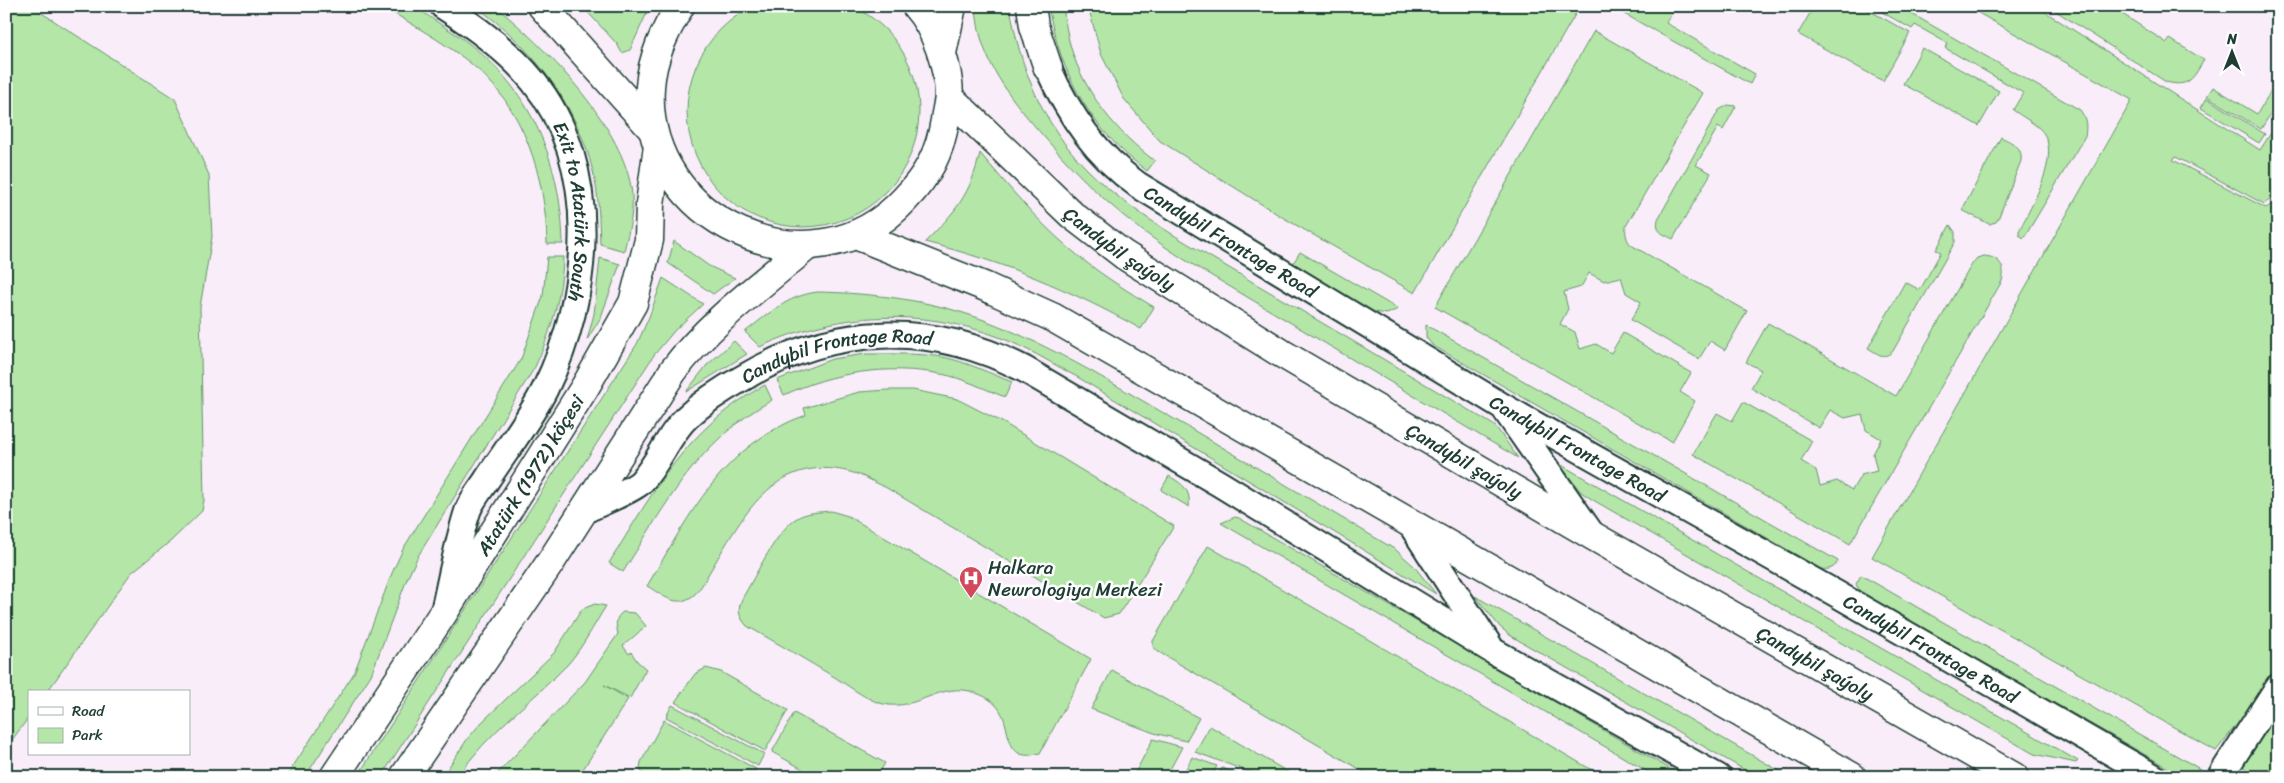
<svg xmlns="http://www.w3.org/2000/svg" width="2284" height="783" font-family="Sriracha,sans-serif">
	<style>
		.green { fill: #b3e6a7; stroke: #69926e }
		.lines { fill: none; stroke-linecap: round; stroke-linejoin: round }
		.street-casing { stroke: #1f3d34; stroke-width: 29 }
		.secondary-casing { stroke: #1f3d34; stroke-width: 31 }
		.street { stroke: #fff; stroke-width: 25 }
		.secondary { stroke: #fff; stroke-width: 28 }
		.labels { text-anchor: middle; stroke-width: 5; stroke-linejoin: round; paint-order: stroke }
		.street-label { font-size: 19px; fill: #1f3d34; stroke: #fff }
		.poi-label { font-size: 19px; fill: #1f3d34; stroke: #fff; text-anchor: start }
	</style>
	<rect width="100%" height="100%" fill="#f9edfa"/>
	<filter id="ink" filterUnits="userSpaceOnUse"><feTurbulence type="fractalNoise" baseFrequency=".02" numOctaves="2"/><feDisplacementMap in="SourceGraphic" scale="10" xChannelSelector="R" yChannelSelector="G"/><feConvolveMatrix kernelMatrix="1 2 1 2 8 2 1 2 1" color-interpolation-filters="sRGB"/></filter>
	<g filter="url(#ink)">
		<!-- green -->
		<g class="green">
			<circle cx="803" cy="111" r="116"/>
			<path d="M6,6H31L175,99L209,175L212,237L200,307L204,500L202,511L171,541L131,573L47,692H29V717L6,748Z"/>
			<path d="M382,6C391,6 405,4 413,7C426,13 439,24 451,31C527,79 561,156 563,244H547C546,177 524,105 469,62C442,41 411,24 382,6Z"/>
			<path d="M475,6H495C544,46 620,122 631,187C635,208 629,230 624,251L600,244C599,220 599,195 593,171C576,103 532,46 475,6Z"/>
			<path d="M582,6H650L630,50L622,53L617,44Z"/>
			<path d="M976,6H1010C1019,66 1043,125 1086,168C1132,215 1195,247 1251,281C1331,328 1412,376 1492,424L1496,427L1518,458L1185,260C1127,223 1090,189 1045,138C1011,99 978,60 976,6Z"/>
			<path d="M1048,6H1063C1065,20 1067,35 1071,48C1085,94 1117,133 1155,161L1147,171C1090,129 1061,75 1048,6Z"/>
			<path d="M1088,6H1580L1415,293L1282,217L1160,141L1124,99L1101,54Z"/>
			<path d="M1615,6H1675L1666,23L1755,74L1750,84L1619,11Z"/>
			<path d="M1814,6H1861L1910,33L1883,81L1798,34Z"/>
			<path d="M1871,6H1898L2080,110C2086,118 2087,125 2085,136L2024,238L2019,235V231C2031,206 2065,151 2039,128C2031,121 2021,116 2013,110L2023,93L1945,48L1947,43L1915,25L1912,29Z"/>
			<path d="M1966,6H2036L2260,150L2278,122V194L2264,204L2176,157L2173,160L2266,208L2278,200V667L2263,691L2216,751L1872,557L2132,100Z"/>
			<path d="M2048,6H2110L2167,43L2170,39L2204,60C2193,78 2190,88 2166,82Z"/>
			<path d="M1594,31L1703,93L1626,226C1625,233 1626,239 1631,245L1747,311L1725,350L1710,341L1699,359L1631,320L1641,302L1626,293L1621,277L1604,281L1589,273L1581,287L1564,292L1568,309L1560,324L1575,332L1580,349L1596,344L1611,353L1623,333L1691,373L1680,392L1695,401L1672,442L1435,307Z"/>
			<path d="M1922,48L1999,91L1979,126L1903,84Z"/>
			<path d="M2275,84L2278,85V102L2261,129L2207,96L2213,87L2257,114Z"/>
			<path d="M2207,98L2265,134L2259,143L2201,108Z"/>
			<path d="M1728,105L1736,106L1723,130L1718,127L1696,165L1711,173L1673,239C1663,234 1655,232 1658,219L1719,110Z"/>
			<path d="M2001,137C2013,143 2023,147 2021,161L1998,219L1996,222L1989,224L1962,210Z"/>
			<path d="M980,153C1008,186 1036,220 1069,248C1095,271 1124,289 1154,307L1141,329C1069,289 1004,262 925,242C955,212 970,196 980,153Z"/>
			<path d="M1950,225L1955,232V242L1893,351C1884,360 1878,354 1868,348L1905,282L1920,290L1941,252L1936,250Z"/>
			<path d="M674,241L709,266L735,278L713,294L668,263Z"/>
			<path d="M1300,252L1398,309L1387,314L1374,312L1292,265Z"/>
			<path d="M1984,256C1999,257 2006,266 2002,281L1850,544L1693,454L1717,413L1732,421L1743,402L1812,441L1801,461L1816,470L1820,486L1837,481L1852,490L1861,475L1877,471L1873,454L1881,439L1866,430L1862,414L1845,418L1830,410L1819,428L1751,388L1761,370L1746,362L1768,323L1896,396L1972,264L1977,258Z"/>
			<path d="M547,257H563C562,296 551,332 535,367L418,556L407,579L371,675L305,777H286L354,673L392,573L403,549L521,359L543,296Z"/>
			<path d="M600,258L620,264L601,317L587,340L594,314Z"/>
			<path d="M663,278L703,304L675,330L654,355L381,777H357L637,344L649,317Z"/>
			<path d="M817,292C873,293 931,300 984,320C1056,347 1121,389 1188,427C1257,468 1327,509 1396,550L1414,566L1436,594L1079,378C1060,368 1041,356 1022,347C938,307 843,308 760,347L745,332C768,314 787,296 817,292Z"/>
			<path d="M1426,325L1838,561C1834,569 1829,570 1821,569L1432,345L1426,337Z"/>
			<path d="M734,341L747,354L686,392L707,365Z"/>
			<path d="M866,354C892,354 918,353 943,357C967,362 989,373 1012,382L1005,397C984,389 963,378 941,374C887,364 833,372 784,395L777,380L832,359Z"/>
			<path d="M765,385L772,400C697,442 667,503 623,572L609,563C654,491 686,428 765,385Z"/>
			<path d="M888,390H913L957,399L1002,422L1174,526L1119,614L1104,618L885,487C876,483 866,477 857,474C778,449 745,512 712,568C705,579 699,596 685,600C672,605 658,592 647,586C690,515 722,445 806,415L804,408L859,392Z"/>
			<path d="M1558,463L2078,761L2076,763L2034,754L1593,500L1581,492Z"/>
			<path d="M1169,476C1183,484 1191,490 1189,507L1161,490Z"/>
			<path d="M831,511L848,516L1091,659L1040,753C1009,763 1010,738 1004,719C1000,707 991,699 981,695C945,678 923,708 889,705C870,703 852,688 836,678C806,660 777,643 747,626C738,616 737,609 743,597C755,577 778,528 797,518C807,512 820,512 831,511Z"/>
			<path d="M1235,517L1239,518L1684,777H1657L1221,523Z"/>
			<path d="M1208,546L1604,777H1373L1157,651L1153,646V641Z"/>
			<path d="M1861,575L2200,769L2188,775L2177,773L1860,592L1856,584Z"/>
			<path d="M1475,596L1790,777H1757L1511,636L1500,627Z"/>
			<path d="M595,604L606,606C594,625 583,647 568,664C531,703 487,732 458,777H442L468,738L481,723L554,653L582,609Z"/>
			<path d="M623,612L635,613L646,626L623,646L629,654L631,652L637,661L646,669L630,698L604,685L628,699L578,777H494L585,682L618,634C616,625 614,618 623,612Z"/>
			<path d="M706,668L721,672L788,710L765,751L675,702L695,674Z"/>
			<path d="M1112,670L1199,718L1186,741L1154,733L1091,709Z"/>
			<path d="M672,705L764,754L758,766L666,717Z"/>
			<path d="M794,713L885,763L877,777H817L772,752Z"/>
			<path d="M2278,713V777H2260L2242,766Z"/>
			<path d="M664,720L756,769L752,777H645L640,769L641,762Z"/>
			<path d="M1210,726L1296,777H1263L1195,752Z"/>
			<path d="M1153,739L1182,747L1166,777H1133Z"/>
			<path d="M1192,757L1217,766L1211,777H1198L1194,774L1193,777H1182Z"/>
			<path d="M1222,768L1245,777H1217Z"/>
		</g>
		<g class="lines">
			<!-- street casing -->
			<g class="street-casing">
				<g id="street">
					<path id="s1" d="M443,6C476,27 509,51 533,81C602,166 591,296 545,389C530,419 505,452 486,481C480,490 472,500 468,510C458,540 452,574 445,605"/>
					<path id="s2" d="M1048,68C1069,115 1096,155 1138,185L1502,406L1835,593L2154,777"/>
					<path d="M1506,411L1593,536"/>
					<path id="s3" d="M583,511C596,505 633,490 641,482C659,463 668,435 687,417C704,401 723,389 743,378C833,324 931,321 1024,369L1220,484L1493,651L1718,777"/>
					<path d="M1412,526L1489,645"/>
					<path d="M2220,777L2278,687"/>
				</g>
			</g>
			<!-- secondary casing -->
			<g class="secondary-casing">
				<g id="secondary">
					<path d="M542,6L653,130"/>
					<path d="M680,6C665,31 652,57 650,87C641,222 813,300 905,199C928,175 940,153 945,120C946,112 948,105 949,97C949,68 936,28 916,6"/>
					<path d="M1031,6L1034,26L1048,68"/>
					<path d="M942,53L952,6"/>
					<path id="s4" d="M949,97L1072,215L1124,255L1281,353L1593,536L2014,777"/>
					<path d="M856,235L986,287L1052,317L1852,777"/>
					<path id="s5" d="M334,777L442,615L585,387L633,303L649,240L650,204L658,146"/>
					<path d="M404,777L552,560L673,371C710,322 760,286 807,246"/>
				</g>
			</g>
			<!-- street -->
			<use href="#street" class="street"/>
			<!-- secondary -->
			<use href="#secondary" class="secondary"/>
		</g>
	</g>
	<!-- icons -->
	<defs>
		<g id="hospital-pin" transform="scale(1.25)"><path d="M0 17L-7.5 6A9.5 9.5 0 1 1 7.5 6Z" fill="#d1495b" stroke="#fff"/><path d="M-5-5h3v3.5h4V-5h3V5h-3V1.5h-4V5h-3Z" fill="#fff"/></g>
	</defs>
	<g fill-rule="evenodd">
		<use href="#hospital-pin" x="971" y="578"/>
	</g>
	<g class="labels">
		<!-- street labels -->
		<g class="street-label">
			<text dy="7" stroke="none"><textPath href="#s1" startOffset="258">Exit to Atatürk South</textPath></text>
			<text dy="7" stroke="none"><textPath href="#s2" startOffset="258">Candybil Frontage Road</textPath></text>
			<text dy="7" stroke="none"><textPath href="#s4" startOffset="229">Çandybil şaýoly</textPath></text>
			<text dy="7" stroke="none"><textPath href="#s3" startOffset="312">Candybil Frontage Road</textPath></text>
			<text dy="7" stroke="none"><textPath href="#s2" startOffset="662">Candybil Frontage Road</textPath></text>
			<text dy="7" stroke="none"><textPath href="#s4" startOffset="634">Çandybil şaýoly</textPath></text>
			<text dy="7" stroke="none"><textPath href="#s5" startOffset="360">Atatürk (1972) köçesi</textPath></text>
			<text dy="7" stroke="none"><textPath href="#s2" startOffset="1068">Candybil Frontage Road</textPath></text>
			<text dy="7" stroke="none"><textPath href="#s4" startOffset="1039">Çandybil şaýoly</textPath></text>
		</g>
		<!-- poi labels -->
		<g class="poi-label">
			<text x="988" y="574">Halkara<tspan x="988" dy="22">Newrologiya Merkezi</tspan></text>
		</g>
	</g>
	<!-- margin -->
	<rect width="2284" height="783" fill="none" stroke="#fff" stroke-width="25"/>
	<rect x="12" y="12" width="2259" height="758" fill="none" stroke="#1f3d34" stroke-width="2" filter="url(#ink)"/>
	<!-- legend -->
	<rect x="28" y="690" width="162" height="65" fill="#ffffff" stroke="#a5b1ae"/>
	<rect x="38" y="707" width="25" height="8" fill="#ffffff" stroke="#a5b1ae"/>
	<text x="72" y="716" font-size="15" fill="#1f3d34">Road</text>
	<rect x="38" y="728" width="25" height="15" fill="#b3e6a7" stroke="#a5b1ae"/>
	<text x="72" y="740" font-size="15" fill="#1f3d34">Park</text>
	<!-- north arrow -->
	<g transform="translate(2232 52)" stroke="#ffffff" stroke-width="4" paint-order="stroke">
	<path d="M0-4L9 19L0 12L-9 19Z" fill="#1f3d34"/>
	<text y="-8" font-size="14" font-weight="bold" text-anchor="middle" fill="#1f3d34">N</text>
	</g>
</svg>
